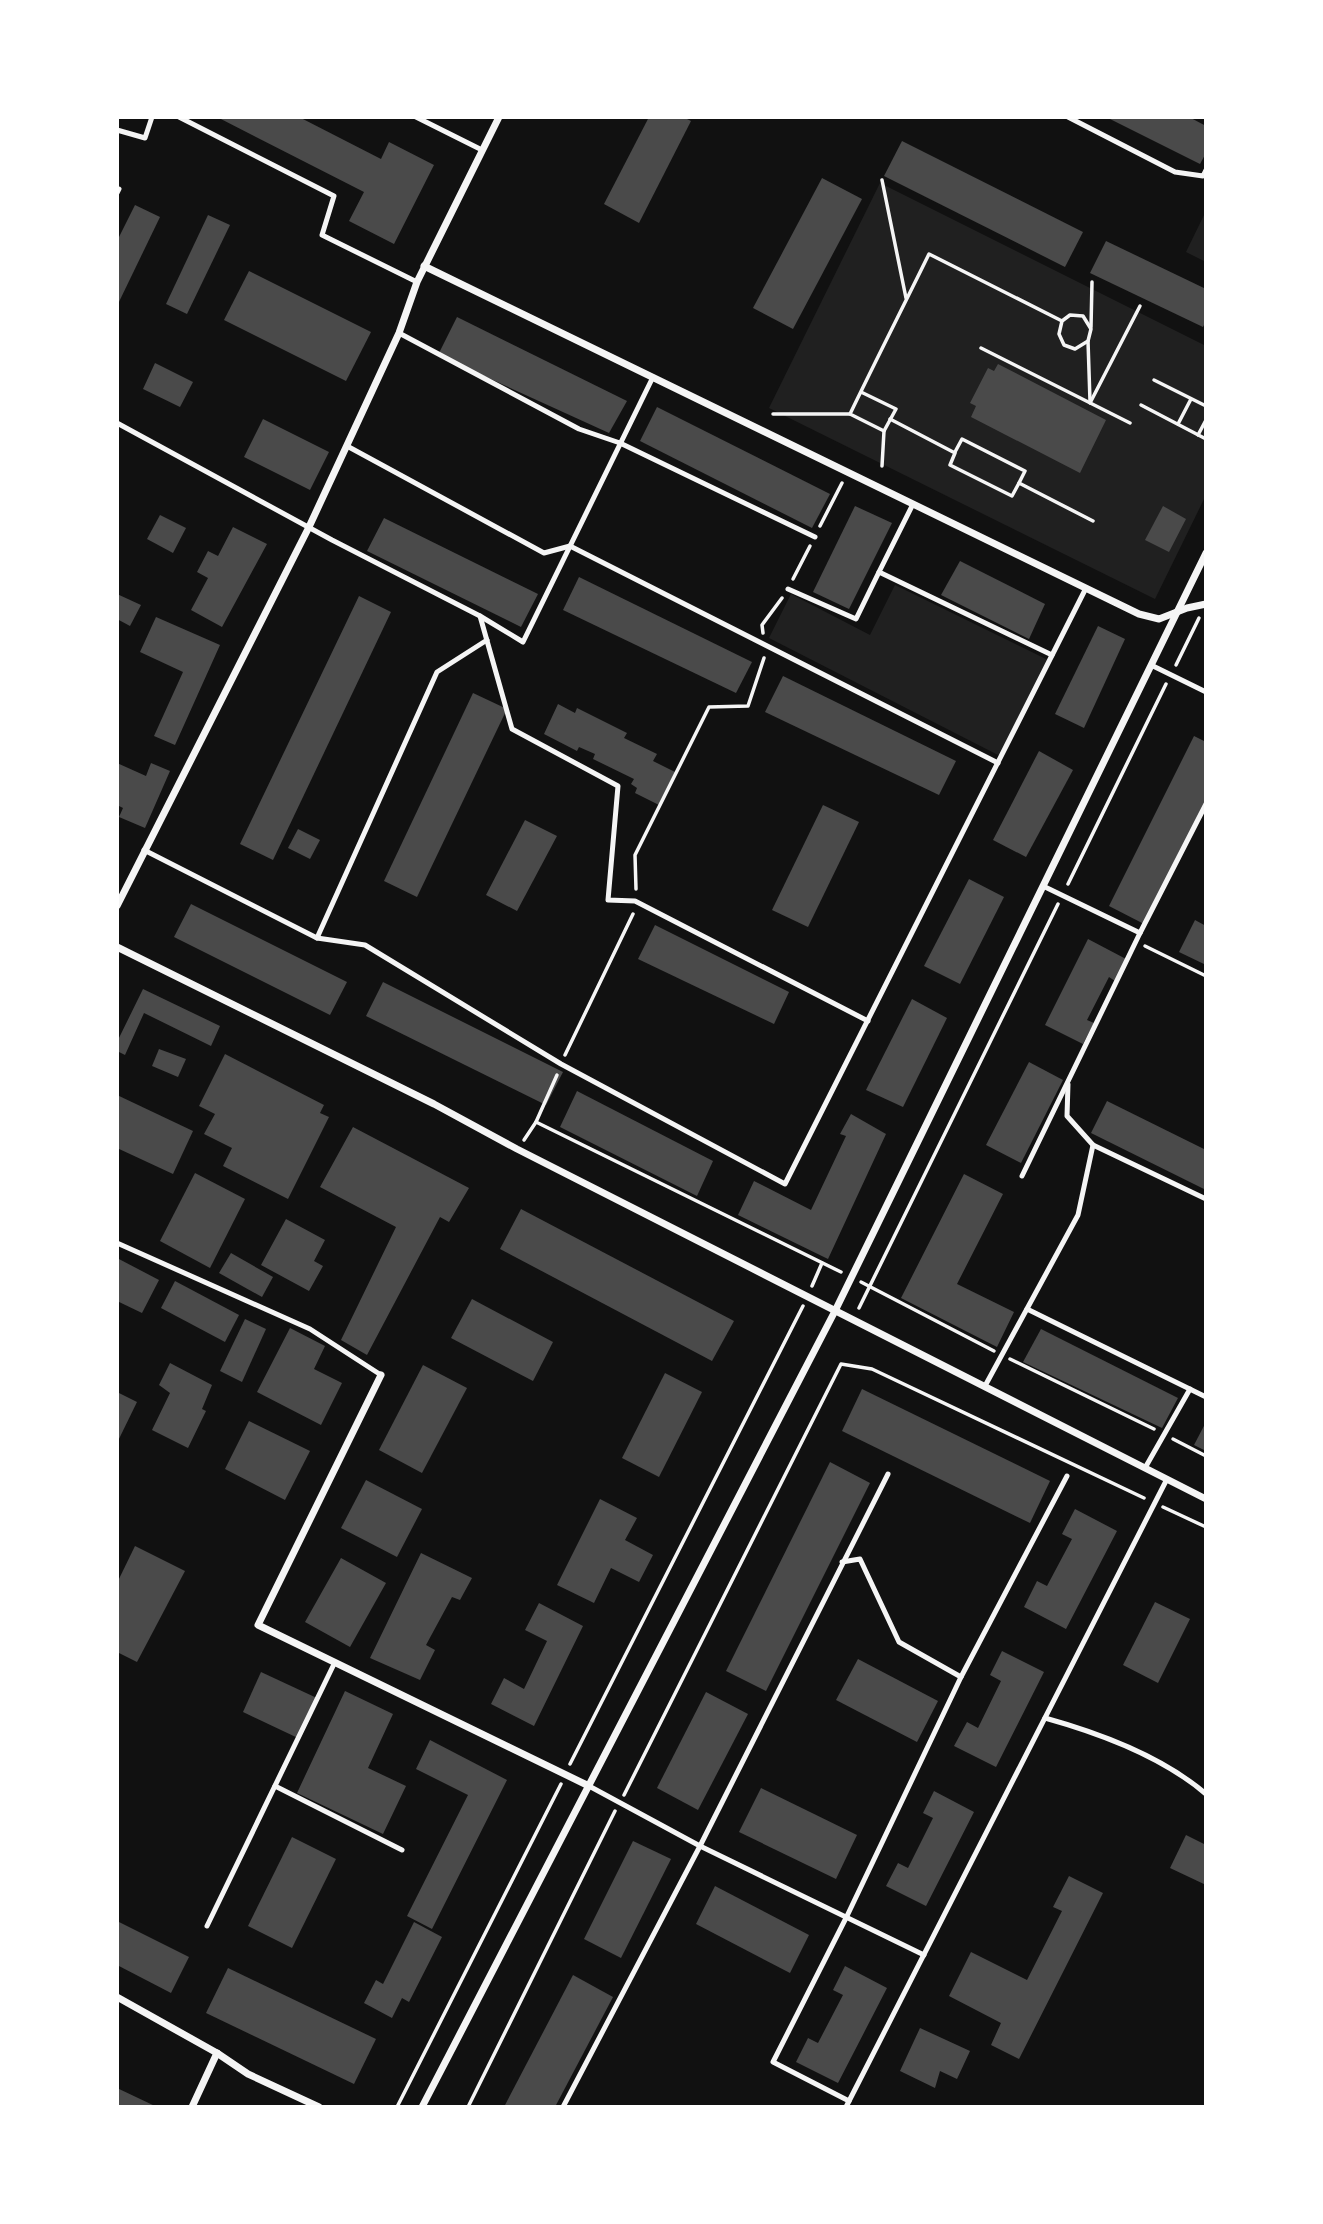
<svg xmlns="http://www.w3.org/2000/svg" width="1323" height="2224" font-family="'Open Sans',sans-serif">
	<style>
		.green { fill: #202020 }
		.building { fill: #4a4a4a }
		.lines { fill: none; stroke-linecap: round; stroke-linejoin: round }
		.path { stroke: #f5f5f5; stroke-width: 3.5 }
		.service { stroke: #f5f5f5; stroke-width: 5 }
		.minor { stroke: #f5f5f5; stroke-width: 7 }
	</style>
	<rect width="100%" height="100%" fill="#111"/>
	<!-- green -->
	<g class="green">
		<path d="M880,183L1206,346V495L1155,599L769,408Z"/>
		<path d="M1206,211V262L1186,252Z"/>
		<path d="M895,585L1048,660L1000,756L769,638L791,594L870,635Z"/>
	</g>
	<!-- building -->
	<g class="building">
		<path d="M217,117H299L381,159L389,142L434,165L394,244L349,221L364,192Z"/>
		<path d="M649,117H683L691,121L639,223L604,204Z"/>
		<path d="M1106,117H1189L1206,126V153L1200,164Z"/>
		<path d="M902,141L1083,232L1065,267L884,176Z"/>
		<path d="M822,178L862,199L793,329L753,308Z"/>
		<path d="M135,205L160,217L117,306V241Z"/>
		<path d="M208,215L230,225L187,314L166,304Z"/>
		<path d="M1106,241L1206,289V321L1203,327L1090,273Z"/>
		<path d="M249,271L371,332L346,381L224,320Z"/>
		<path d="M457,317L627,401L609,433L438,355Z"/>
		<path d="M155,363L193,382L180,407L143,389Z"/>
		<path d="M998,364L1106,420L1080,473L971,417L976,406L970,403L988,368L994,371Z"/>
		<path d="M657,407L830,494L812,528L640,441Z"/>
		<path d="M263,419L329,452L310,490L244,457Z"/>
		<path d="M855,506L892,523L849,609L813,592Z"/>
		<path d="M1163,506L1186,519L1169,552L1145,540Z"/>
		<path d="M160,515L186,528L173,553L147,539Z"/>
		<path d="M384,518L538,594L521,627L367,551Z"/>
		<path d="M233,527L267,544L222,627L191,610L208,578L197,572L208,551L218,556Z"/>
		<path d="M960,561L1045,604L1029,639L941,595Z"/>
		<path d="M579,577L752,662L736,693L563,610Z"/>
		<path d="M117,594L141,605L130,626L117,619Z"/>
		<path d="M359,596L391,612L273,860L240,844Z"/>
		<path d="M156,617L220,645L175,745L154,736L183,672L140,652Z"/>
		<path d="M1098,626L1125,639L1084,728L1055,714Z"/>
		<path d="M783,676L956,761L939,795L765,712Z"/>
		<path d="M473,693L507,709L417,897L384,881Z"/>
		<path d="M558,704L575,713L577,708L627,733L624,738L657,754L653,761L675,772L659,805L635,793L637,788L631,784L634,779L593,759L595,754L579,747L577,751L544,734Z"/>
		<path d="M1194,736L1206,742V801L1144,924L1109,906Z"/>
		<path d="M1039,751L1073,770L1026,857L993,840Z"/>
		<path d="M117,763L146,776L151,763L170,771L145,828L119,817L123,808L117,805Z"/>
		<path d="M823,805L859,822L808,927L772,910Z"/>
		<path d="M525,820L557,836L517,911L486,895Z"/>
		<path d="M298,829L320,840L310,859L288,848Z"/>
		<path d="M969,879L1004,897L960,984L924,966Z"/>
		<path d="M191,904L347,982L330,1015L174,937Z"/>
		<path d="M1195,920L1206,926V965L1179,952Z"/>
		<path d="M655,925L789,992L774,1024L638,959Z"/>
		<path d="M1088,939L1126,959L1115,981L1109,977L1087,1020L1094,1023L1083,1044L1045,1025Z"/>
		<path d="M383,982L563,1072L546,1105L366,1016Z"/>
		<path d="M143,989L220,1026L211,1046L144,1013L125,1055L117,1051V1042Z"/>
		<path d="M912,999L947,1018L903,1107L866,1090Z"/>
		<path d="M159,1049L186,1059L178,1077L152,1066Z"/>
		<path d="M225,1054L324,1105L320,1113L329,1117L288,1199L223,1166L232,1148L204,1134L215,1114L199,1106Z"/>
		<path d="M1029,1062L1063,1080L1021,1163L986,1145Z"/>
		<path d="M577,1091L713,1161L697,1196L560,1127Z"/>
		<path d="M117,1095L193,1131L173,1174L117,1148Z"/>
		<path d="M1107,1101L1206,1150V1190L1091,1133Z"/>
		<path d="M851,1114L886,1134L828,1259L738,1215L754,1181L811,1210L846,1136L840,1134Z"/>
		<path d="M353,1127L469,1188L449,1222L440,1217L367,1355L341,1340L396,1227L320,1187Z"/>
		<path d="M195,1173L245,1199L210,1268L160,1241Z"/>
		<path d="M964,1174L1003,1194L957,1284L1014,1312L997,1347L901,1298Z"/>
		<path d="M521,1209L734,1321L712,1361L500,1249Z"/>
		<path d="M286,1219L325,1240L314,1261L323,1266L309,1291L261,1265Z"/>
		<path d="M231,1253L273,1277L262,1297L219,1273Z"/>
		<path d="M117,1258L159,1280L142,1313L117,1301Z"/>
		<path d="M175,1281L239,1315L225,1342L161,1308Z"/>
		<path d="M472,1299L553,1342L533,1381L451,1338Z"/>
		<path d="M245,1319L266,1329L242,1382L220,1371Z"/>
		<path d="M290,1328L325,1346L314,1369L342,1383L321,1425L257,1392Z"/>
		<path d="M1041,1329L1178,1398L1162,1428L1023,1362Z"/>
		<path d="M170,1363L212,1385L202,1409L206,1411L188,1448L152,1430L170,1393L159,1385Z"/>
		<path d="M423,1365L467,1388L422,1473L379,1450Z"/>
		<path d="M665,1373L702,1392L659,1477L622,1458Z"/>
		<path d="M862,1389L1050,1481L1030,1523L842,1431Z"/>
		<path d="M117,1392L137,1402L117,1443Z"/>
		<path d="M249,1421L310,1451L285,1500L225,1469Z"/>
		<path d="M1206,1422V1451L1194,1445Z"/>
		<path d="M830,1462L870,1483L766,1691L726,1671Z"/>
		<path d="M366,1480L422,1509L397,1557L341,1528Z"/>
		<path d="M600,1499L637,1518L625,1540L653,1555L639,1582L611,1568L594,1603L557,1585Z"/>
		<path d="M1075,1509L1117,1531L1066,1629L1024,1607L1037,1581L1047,1586L1072,1539L1062,1534Z"/>
		<path d="M135,1546L185,1571L137,1662L117,1652V1583Z"/>
		<path d="M421,1553L472,1578L460,1600L452,1597L426,1645L435,1650L420,1680L370,1658Z"/>
		<path d="M341,1558L386,1583L350,1647L305,1622Z"/>
		<path d="M1155,1602L1190,1619L1158,1683L1123,1665Z"/>
		<path d="M539,1603L583,1626L534,1726L491,1704L504,1678L524,1689L547,1641L525,1630Z"/>
		<path d="M1002,1651L1044,1672L996,1767L954,1746L967,1722L978,1728L1001,1681L990,1675Z"/>
		<path d="M858,1659L938,1701L917,1742L836,1700Z"/>
		<path d="M261,1672L319,1699L300,1739L243,1712Z"/>
		<path d="M345,1691L393,1714L368,1768L406,1786L383,1834L297,1793Z"/>
		<path d="M706,1692L748,1714L698,1810L657,1788Z"/>
		<path d="M430,1740L507,1780L432,1929L407,1916L468,1795L416,1769Z"/>
		<path d="M761,1788L857,1835L836,1879L739,1832Z"/>
		<path d="M934,1791L974,1812L926,1906L886,1886L898,1863L908,1868L933,1818L923,1813Z"/>
		<path d="M1186,1835L1206,1845V1885L1170,1868Z"/>
		<path d="M292,1837L336,1859L292,1948L248,1926Z"/>
		<path d="M633,1841L671,1859L621,1958L584,1939Z"/>
		<path d="M1069,1876L1103,1893L1019,2059L991,2045L1001,2023L949,1996L971,1952L1027,1980L1062,1911L1053,1907Z"/>
		<path d="M715,1886L809,1935L790,1973L696,1924Z"/>
		<path d="M117,1921L189,1957L171,1993L117,1965Z"/>
		<path d="M414,1922L442,1937L409,2002L402,1998L392,2018L364,2003L376,1980L383,1984Z"/>
		<path d="M845,1966L887,1988L838,2083L796,2062L808,2038L818,2043L843,1995L833,1990Z"/>
		<path d="M228,1968L376,2039L354,2084L206,2013Z"/>
		<path d="M573,1975L613,1997L555,2107H504Z"/>
		<path d="M920,2028L970,2051L957,2079L940,2071L935,2088L900,2071Z"/>
		<path d="M117,2088L157,2107H117Z"/>
	</g>
	<g class="lines">
		<!-- path -->
		<g class="path">
			<path d="M882,180L906,298"/>
			<path d="M1091,327L1092,282"/>
			<path d="M1088,341L1090,401"/>
			<path d="M981,348L1130,423"/>
			<path d="M1154,380L1206,406"/>
			<path d="M861,392L896,409L884,431L850,414C876,360 903,307 929,254L1062,321L1059,334L1064,345L1075,349L1088,341L1091,329L1083,316L1070,315L1062,321"/>
			<path d="M1090,403L1140,306"/>
			<path d="M1141,405L1206,439"/>
			<path d="M773,414H850"/>
			<path d="M890,419L955,453L950,465L1012,496L1019,483L1093,521"/>
			<path d="M1178,424L1191,399"/>
			<path d="M1198,435L1206,420"/>
			<path d="M955,452L962,439L1025,471L1019,483"/>
			<path d="M882,466L884,431"/>
			<path d="M820,526L842,483"/>
			<path d="M793,579L810,546"/>
			<path d="M763,633L762,625L782,598"/>
			<path d="M1176,665L1199,618"/>
			<path d="M1068,884L1166,684"/>
			<path d="M636,889L635,855L709,707L748,706L764,658"/>
			<path d="M1145,946L1206,976"/>
			<path d="M565,1055L633,914"/>
			<path d="M536,1122L841,1272"/>
			<path d="M524,1140L536,1122L557,1075"/>
			<path d="M861,1282L994,1351"/>
			<path d="M812,1286L822,1263"/>
			<path d="M859,1308L1058,904"/>
			<path d="M1010,1359L1154,1429"/>
			<path d="M1173,1439L1206,1456"/>
			<path d="M1163,1507L1206,1527"/>
			<path d="M570,1764L803,1306"/>
			<path d="M624,1795L841,1364L872,1369L1144,1498"/>
			<path d="M397,2107L561,1784"/>
			<path d="M468,2107L615,1811"/>
		</g>
		<!-- service -->
		<g class="service">
			<path d="M179,117L334,196L322,235L417,282"/>
			<path d="M416,117L482,150"/>
			<path d="M1068,117L1175,172L1203,176L1206,170"/>
			<path d="M117,130L145,138L152,117"/>
			<path d="M117,193L119,189"/>
			<path d="M399,333L579,429L620,443L815,537"/>
			<path d="M117,423L332,540L480,616L523,642L653,377"/>
			<path d="M347,446L544,553L570,546L998,763"/>
			<path d="M913,504L879,572L1052,655"/>
			<path d="M788,589L856,619L879,572"/>
			<path d="M480,616L512,729L618,786L608,900L635,901L868,1021"/>
			<path d="M1151,665L1206,692"/>
			<path d="M144,850L317,938L365,945L561,1064L785,1184L1086,588"/>
			<path d="M1043,886L1140,933L1206,804"/>
			<path d="M317,938L437,672L487,640"/>
			<path d="M1093,1145L1206,1199"/>
			<path d="M1022,1176L1140,933"/>
			<path d="M117,1243L310,1329L381,1375"/>
			<path d="M1027,1309L1206,1397"/>
			<path d="M985,1386L1078,1215L1093,1145L1067,1116L1068,1084"/>
			<path d="M1145,1468L1190,1389"/>
			<path d="M842,1562L860,1559L899,1642L961,1677L1067,1476"/>
			<path d="M1045,1718C1099,1733 1163,1757 1206,1794"/>
			<path d="M275,1786L402,1850"/>
			<path d="M589,1786L700,1846L924,1955"/>
			<path d="M207,1926L335,1662"/>
			<path d="M849,2101L773,2062L847,1916L961,1677"/>
			<path d="M563,2107L700,1846L888,1474"/>
			<path d="M846,2107L1167,1479"/>
		</g>
		<!-- minor -->
		<g class="minor">
			<path d="M424,266L1139,614L1159,619L1187,608L1206,604"/>
			<path d="M117,906L309,527L399,333L417,282L499,117"/>
			<path d="M117,947L434,1104L517,1149L1206,1499"/>
			<path d="M381,1375L258,1625L589,1786"/>
			<path d="M117,1997L217,2053L248,2074L319,2107"/>
			<path d="M192,2107L217,2053"/>
			<path d="M422,2107L835,1311L1206,553"/>
		</g>
	</g>
	<!-- border -->
	<rect width="1323" height="2224" fill="none" stroke="#ffffff" stroke-width="238"/>
</svg>
